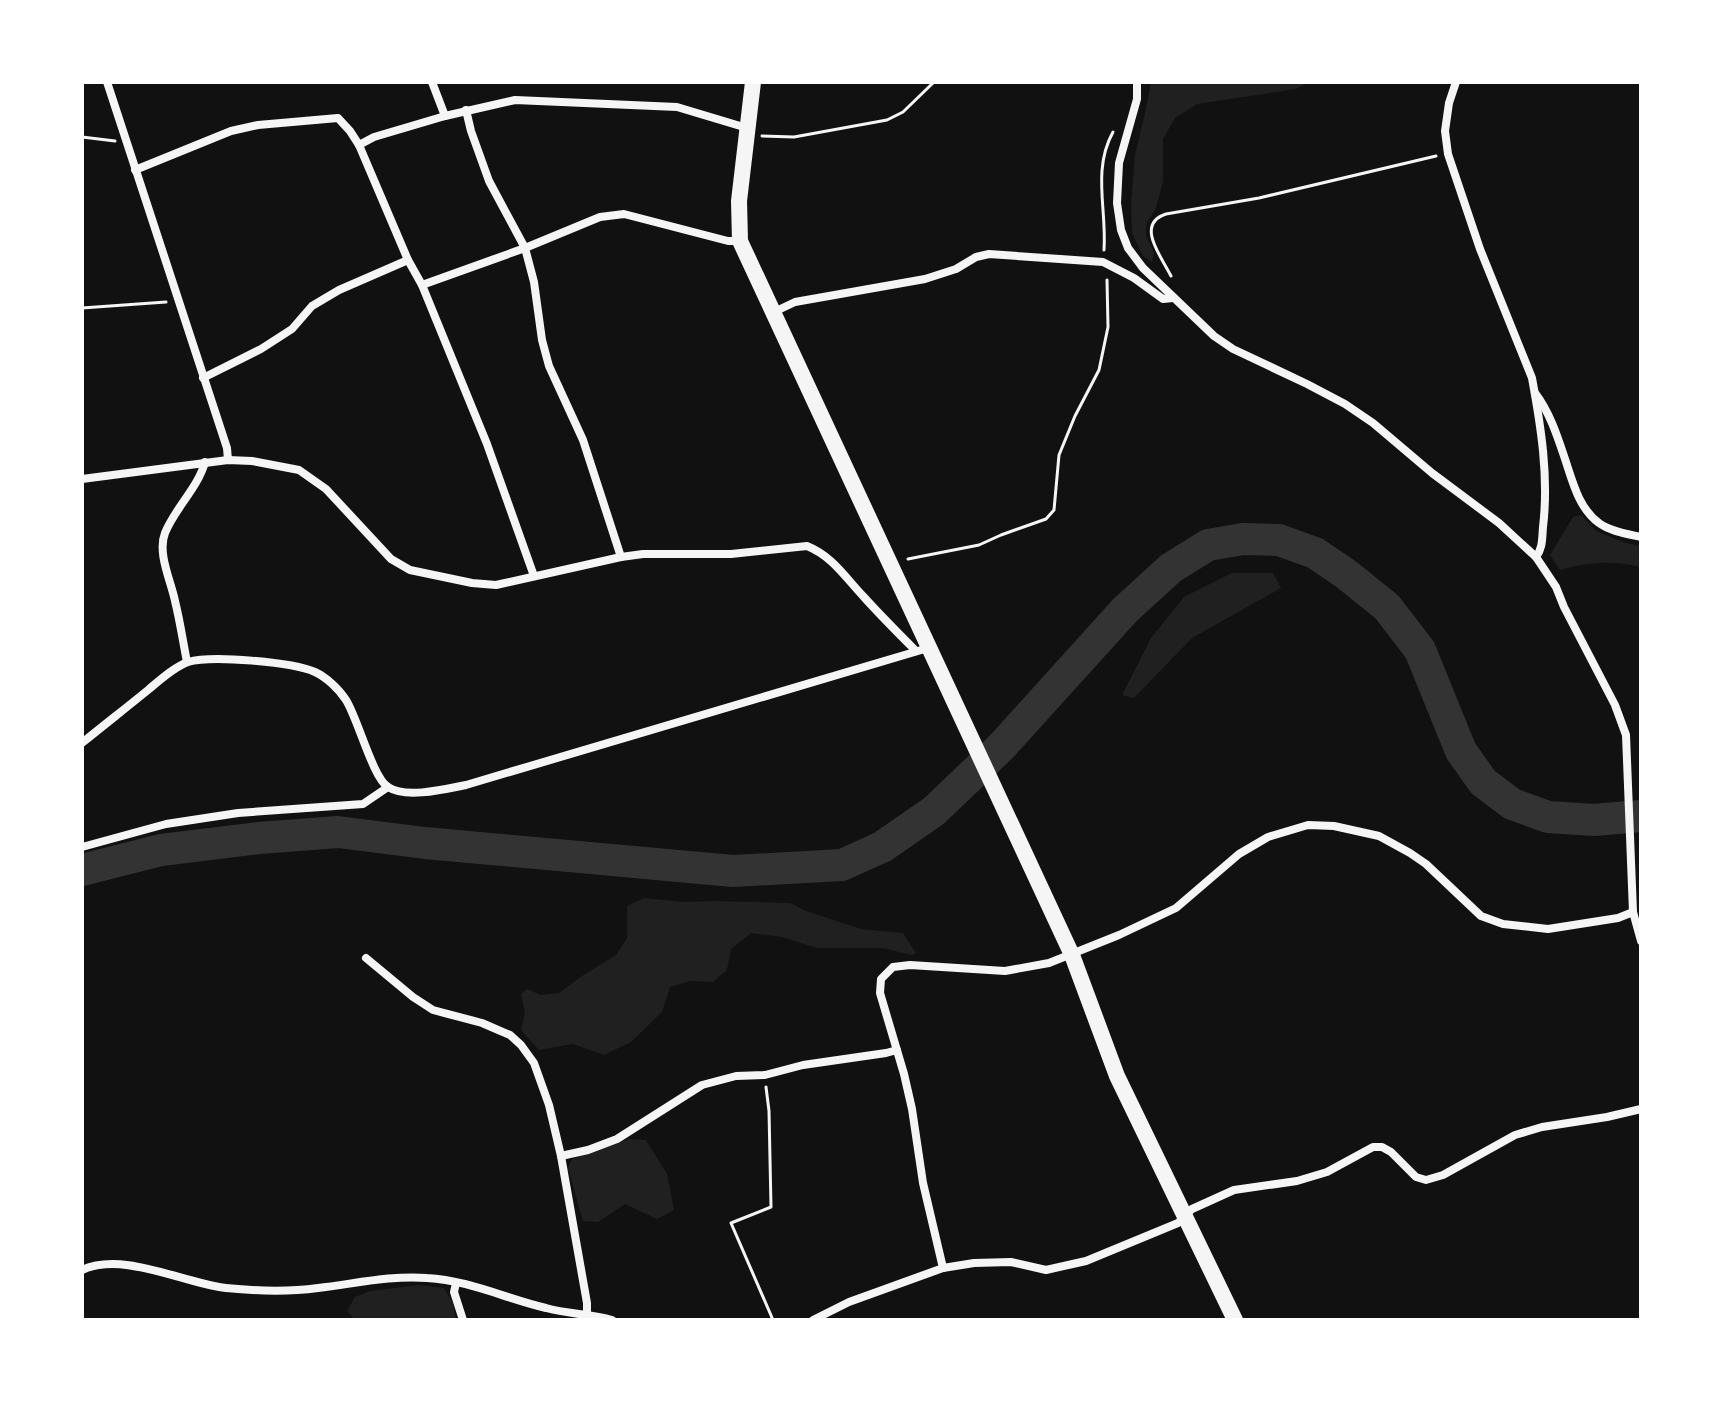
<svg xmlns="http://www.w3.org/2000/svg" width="1723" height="1402" font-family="'Fira Sans',sans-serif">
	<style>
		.green { fill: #202020 }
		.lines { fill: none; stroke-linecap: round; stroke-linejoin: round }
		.river { stroke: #333; stroke-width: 32 }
		.path { stroke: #f5f5f5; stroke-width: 3 }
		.minor { stroke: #f5f5f5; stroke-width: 8 }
		.primary { stroke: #f5f5f5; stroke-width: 16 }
	</style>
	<rect width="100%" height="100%" fill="#111"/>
	<!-- green -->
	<g class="green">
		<path d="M1151,82H1309L1296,89L1197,104L1175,118L1163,139V182L1156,208L1146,224V236L1154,253L1152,262L1143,256L1132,233L1131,205L1135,155L1145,113Z"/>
		<path d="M1581,515L1596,531L1626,543L1641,546V567C1614,560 1586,562 1560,570L1550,555L1573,517Z"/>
		<path d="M1232,573H1273L1281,588L1192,638L1134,698L1122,695L1151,638L1184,597Z"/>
		<path d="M644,898L685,902L713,901L790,903L806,911L861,929L903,933L916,953L912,955L882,948H817L782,937L751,933L731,949L727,970L713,982L690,981L670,987L662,1012L631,1042L604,1055L573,1044L539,1050L521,1030L525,1013L521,994L527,989L541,995L559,993L582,976L616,955L627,938V906Z"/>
		<path d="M629,1139L646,1140L667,1174L674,1210L657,1219L625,1204L598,1222L583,1221L568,1168L572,1159Z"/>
		<path d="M419,1285L444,1288L453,1304L456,1320H355L347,1311L355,1297L370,1291Z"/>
	</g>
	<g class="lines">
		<!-- river -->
		<path class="river" d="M82,870L161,850L259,838L338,832L425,843L733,871L842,865L882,847L934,811L1002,746L1125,610L1171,568L1208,545L1243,539L1279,540L1315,553L1346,574L1387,607L1420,650L1461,751L1483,782L1512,804L1548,817L1594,820L1641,816"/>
		<!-- path -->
		<g class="path">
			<path d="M762,136L794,137L887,120L903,112L934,82"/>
			<path d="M82,137L115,141"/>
			<path d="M1104,250C1107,210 1092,170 1113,132"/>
			<path d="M1171,276C1161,256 1135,224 1166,214L1259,198L1436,156"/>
			<path d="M82,308L166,302"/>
			<path d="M908,559L979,545L1001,535L1046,519L1054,510L1059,455L1075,416L1099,370L1108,327L1107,280"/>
			<path d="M766,1087L769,1111L771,1207L731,1223L773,1320"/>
		</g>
		<!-- minor -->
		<g class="minor">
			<path d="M107,82L227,448L228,460"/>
			<path d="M432,82L445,116"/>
			<path d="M1137,82V99L1119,163L1117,203L1121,230L1128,248L1143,268L1214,336L1233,349L1307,384L1345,404L1373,423L1432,473L1499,523L1536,557L1556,587L1564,607L1615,705L1626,735L1633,912L1641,941"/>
			<path d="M1456,82L1449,103L1445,131L1448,154L1480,249L1532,378C1541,427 1549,477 1543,527C1542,538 1543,548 1536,557"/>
			<path d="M466,110L471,131L489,181L525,248L534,282L542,340L549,366L583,440L621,557"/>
			<path d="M359,145L374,137L445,116L515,100L677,107L747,128"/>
			<path d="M135,170L231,131L258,125L338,118L350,131L359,145L408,260L422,285L487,444L534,576"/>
			<path d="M422,285L525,248L600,217L624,214L728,241H739"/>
			<path d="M774,312L795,302L925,279L956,269L976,257L989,254L1103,262L1134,278L1163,299L1173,298"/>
			<path d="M203,378L261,349L292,329L312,306L339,290L408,260"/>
			<path d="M1535,393C1549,411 1557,435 1564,456C1572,479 1578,508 1599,523C1609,531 1628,534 1641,537"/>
			<path d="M82,479L228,460L252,461L299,470L326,489L391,559L410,570L472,583L496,585L621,557L643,554H731L807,546C832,556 845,577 863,596C880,615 898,633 916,651"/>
			<path d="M187,662C183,642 180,621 175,601C171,581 157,553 165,533C175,508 198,488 205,462"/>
			<path d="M82,743C104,725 126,708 148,690C160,680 174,667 188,662C212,655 292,662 315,672C326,677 339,689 346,700C358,719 373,778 388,787C406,799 446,789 466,785L928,648"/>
			<path d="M82,847L166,824L238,813L363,804L388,787"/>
			<path d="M366,958L413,997L433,1010L482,1023L510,1035L521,1045L534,1063L549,1105L561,1156L587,1303V1315"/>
			<path d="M561,1156L588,1150L617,1139L702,1085L736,1076L765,1075L803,1065L886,1053L897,1050"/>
			<path d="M943,1268L923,1183L912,1109L904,1074L880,993L881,979L893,967L910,965L1005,971L1049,963L1119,935L1176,908L1239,854L1268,837L1308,825L1334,826L1379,836L1410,853L1426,864L1481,916L1503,924L1548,929L1618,918L1633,912"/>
			<path d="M82,1270C123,1251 183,1283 226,1288C256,1291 288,1292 318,1288C354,1284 391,1275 427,1278C468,1280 507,1299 546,1308C568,1314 591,1314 612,1320"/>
			<path d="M456,1283L454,1292L463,1320"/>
			<path d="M813,1320L849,1302L943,1268L974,1263L1011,1262L1046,1270L1086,1261L1178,1223L1192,1209L1234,1190L1297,1181L1327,1172L1373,1147H1382L1391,1152L1416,1177L1426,1180L1443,1175L1515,1135L1542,1127L1607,1117L1641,1109"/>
		</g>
		<!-- primary -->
		<path class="primary" d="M753,82L739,201L740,241L1072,955L1117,1076L1235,1320"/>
	</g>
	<!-- border -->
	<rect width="1723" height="1402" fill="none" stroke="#ffffff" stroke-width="168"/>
</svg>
